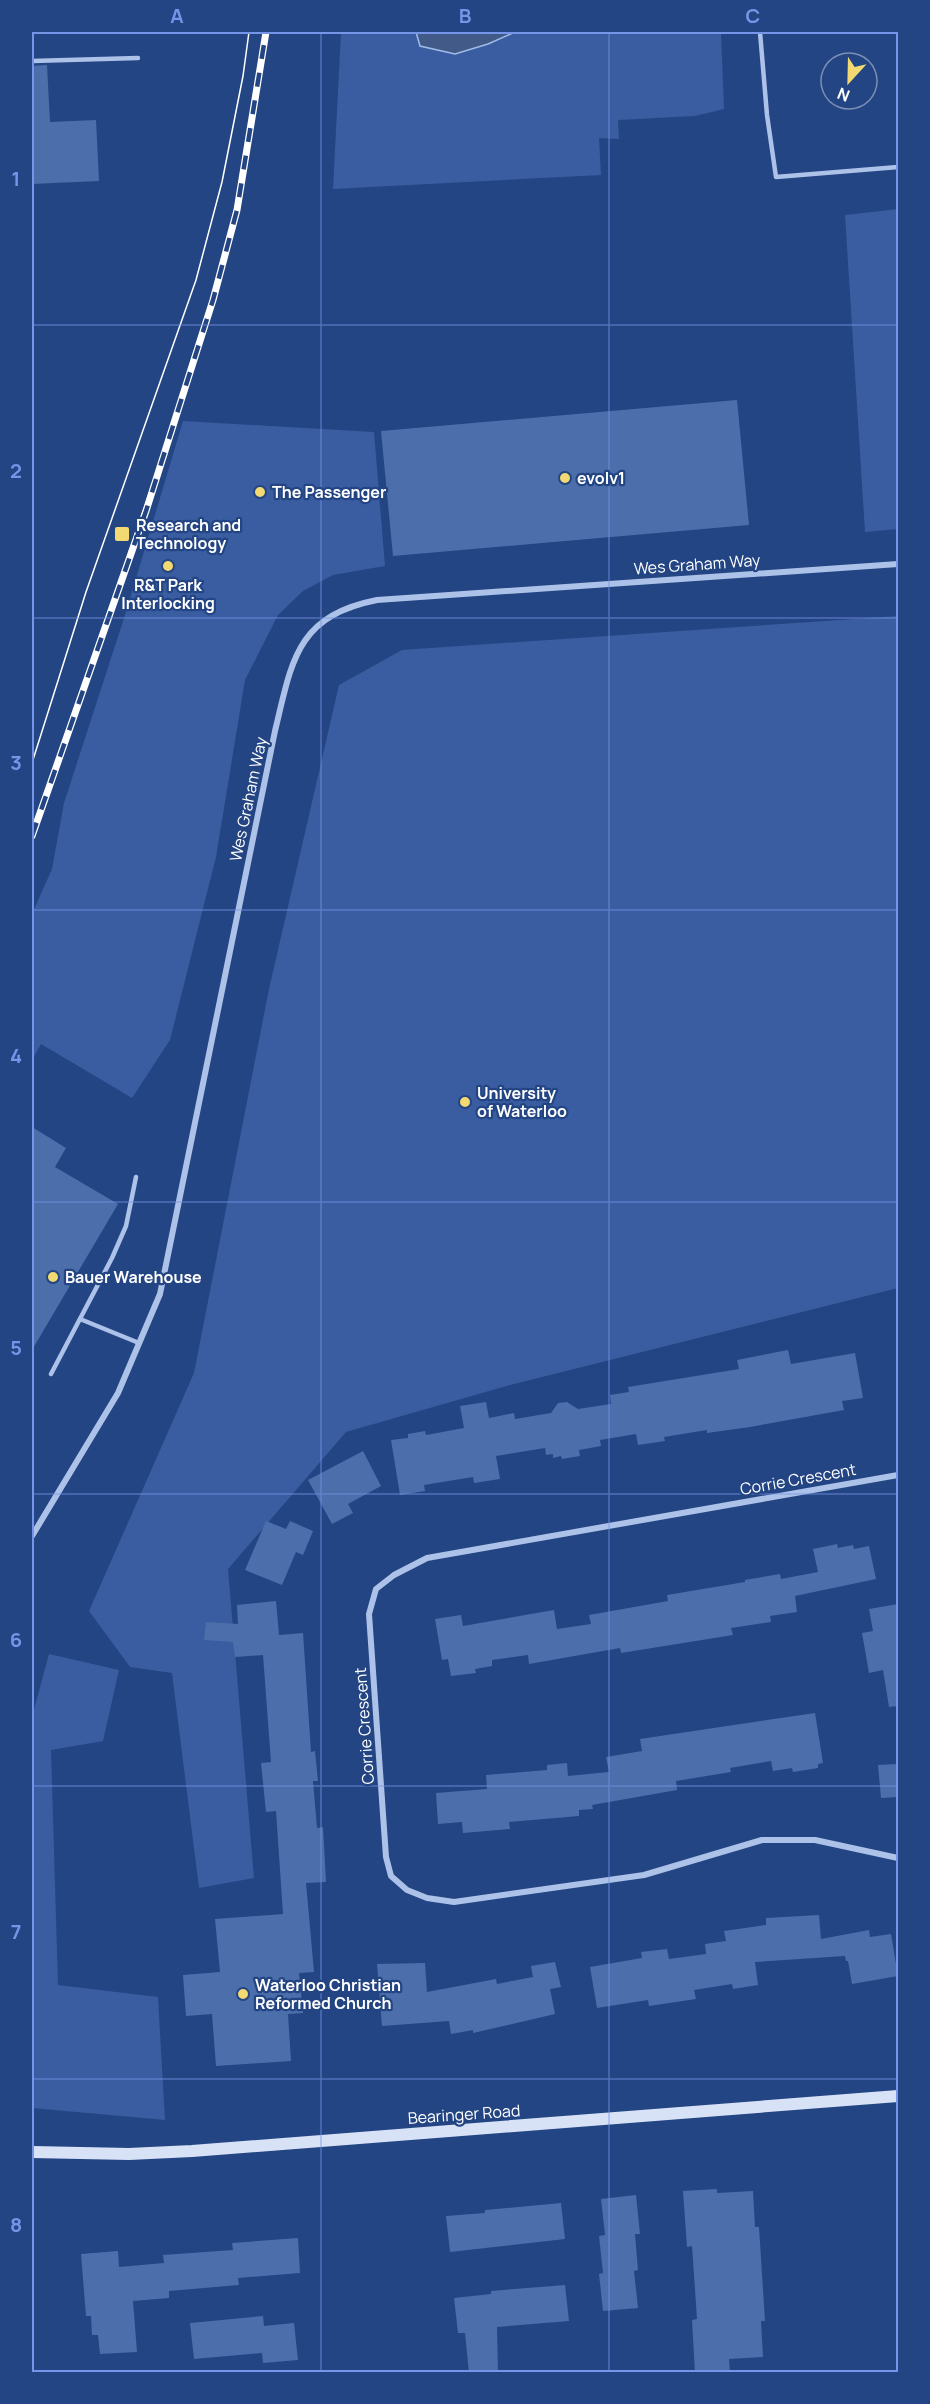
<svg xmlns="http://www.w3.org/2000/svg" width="930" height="2404" font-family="Manrope,sans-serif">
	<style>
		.green { fill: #395da0 }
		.water { fill: #425a87; stroke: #a1bce8; stroke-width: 1.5 }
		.building { fill: #4c6eab }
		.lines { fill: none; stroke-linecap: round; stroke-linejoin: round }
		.lane { stroke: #adc2e8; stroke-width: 4.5 }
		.street { stroke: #adc2e8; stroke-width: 6 }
		.secondary { stroke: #d7e2f7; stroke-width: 12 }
		.tram { stroke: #fff; stroke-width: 1.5 }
		.rail-casing { stroke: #fff; stroke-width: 7 }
		.rail { stroke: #244583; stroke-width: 4.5; stroke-dasharray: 14; stroke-linecap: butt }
		.grid { fill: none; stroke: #7795e8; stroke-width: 1.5; stroke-opacity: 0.55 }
		.poi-dot { fill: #f2d971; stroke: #244583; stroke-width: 2 }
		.labels { text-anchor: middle; stroke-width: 4.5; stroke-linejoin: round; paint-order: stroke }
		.poi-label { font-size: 16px; font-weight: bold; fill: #fff; stroke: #244583; text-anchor: start }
		.street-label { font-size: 16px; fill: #fff; stroke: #244583 }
		.neatline { fill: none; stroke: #7795e8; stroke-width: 2 }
		.grid-label { font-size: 20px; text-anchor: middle; font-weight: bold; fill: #7795e8 }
	</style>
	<rect width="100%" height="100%" fill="#244583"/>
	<!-- green -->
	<g class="green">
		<path d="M341,32H416L420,46L455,54L488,44L515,32H721L724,109L695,116L618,120L619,139L599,138L601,175L333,189Z"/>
		<path d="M898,209V529L865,532L845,215Z"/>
		<path d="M183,421L374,432L385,566L333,575L303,591L278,615L245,680L216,857L170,1040L132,1098L41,1044L32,1060V914L52,869L64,803L125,615Z"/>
		<path d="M898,616V1288L510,1385L346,1432L228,1569L254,1878L199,1888L172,1673L130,1667L89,1611L194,1373L269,989L339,685L402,650Z"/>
		<path d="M49,1654L119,1670L103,1741L51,1750L58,1985L158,1997L165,2120L32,2108V1717Z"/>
	</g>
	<!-- water -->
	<path class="water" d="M416,32H515L488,44L455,54L420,46Z"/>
	<!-- building -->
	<g class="building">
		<path d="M32,66L47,65L50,122L96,120L99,181L32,184Z"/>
		<path d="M737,400L749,525L393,556L381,431Z"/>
		<path d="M32,1127L66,1148L55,1167L118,1204L32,1350Z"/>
		<path d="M788,1350L791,1364L855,1353L863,1398L842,1401L844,1410L750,1427L707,1433V1430L664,1437L665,1441L638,1445L636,1434L600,1440L601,1446L579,1450L580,1456L562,1459L561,1456L553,1458V1454L546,1455L545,1448L496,1456L500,1479L474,1483L473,1477L424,1485L425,1491L400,1495L391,1440L408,1438V1434L425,1431L426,1435L464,1428L460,1406L486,1402L489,1418L514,1413L515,1419L551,1413L558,1403L567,1402L578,1409L611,1404L610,1395L629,1392L628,1387L739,1369L737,1360Z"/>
		<path d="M363,1451L381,1486L348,1504L353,1513L332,1524L308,1480Z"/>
		<path d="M266,1521L286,1529L290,1521L313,1531L303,1555L296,1552L282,1585L245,1570Z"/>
		<path d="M837,1544L838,1548L853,1545L854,1549L869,1546L876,1579L795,1596L797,1612L770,1616L771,1622L731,1628L733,1635L621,1653L620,1648L529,1664L528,1655L492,1660V1666L475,1669L476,1673L451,1676L448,1659L442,1660L435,1619L461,1615L463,1626L554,1610L557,1629L591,1624L589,1615L668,1601L667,1595L745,1582V1580L780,1574L781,1579L818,1572L813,1549Z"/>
		<path d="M276,1601L279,1635L303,1633L311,1752L315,1751L318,1781H313L317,1828L323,1827L326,1882L306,1883L314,1972L299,1973L303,2013L288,2014L291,2061L216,2066L212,2014L186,2016L183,1975L220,1972L215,1919L283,1914L276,1811L266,1812L261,1763L271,1762L263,1655L235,1657L233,1642L204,1640L206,1622L238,1624L237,1605Z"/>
		<path d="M898,1604V1706L889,1707L883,1670L869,1673L862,1633L873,1631L869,1609Z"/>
		<path d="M815,1713L823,1763L818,1764V1768L793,1772L792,1768L773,1771L771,1761L730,1768L731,1772L676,1781L677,1790L592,1805L593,1809L579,1810V1816L509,1822L510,1829L463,1833L462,1822L438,1824L436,1793L487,1789L486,1775L547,1770V1765L567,1763L568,1776L609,1772L606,1757L642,1751L640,1739Z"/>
		<path d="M898,1764V1797L881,1798L878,1765Z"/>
		<path d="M819,1915L821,1939L869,1930L870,1937L891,1934L898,1976L852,1984L848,1961H846L845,1956L755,1962L758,1985L733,1989L732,1984L694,1990L696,1999L649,2006L648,2000L597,2008L590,1967L642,1958L641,1952L667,1949L669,1959L706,1954L705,1944L726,1941L724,1931L766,1925V1918Z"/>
		<path d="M555,1962L561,1987L550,1989L555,2014L473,2033V2030L451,2034L449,2021L382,2026L377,1964L425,1963L427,1992L496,1979L497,1984L533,1977L531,1966Z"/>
		<path d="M717,2189V2193L753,2191L755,2227H759L765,2321H761L763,2357L729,2359L730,2373H695L692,2320L697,2319L692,2246L687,2247L683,2191Z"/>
		<path d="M636,2195L640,2234H635L638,2270L634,2271L638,2308L603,2311L599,2274L603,2273L599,2236L605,2235L601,2199Z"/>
		<path d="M561,2203L565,2239L450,2252L446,2216L485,2213V2210Z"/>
		<path d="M298,2238L300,2273L238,2278L239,2285L169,2291V2298L133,2301L137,2352L100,2354L98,2335H92L91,2316H86L81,2254L118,2251L119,2267L164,2263L163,2255L233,2250L232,2243Z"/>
		<path d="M565,2285L569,2321L497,2327L498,2373H469L465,2333H458L454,2298L491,2294V2291Z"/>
		<path d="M263,2316L264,2326L294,2323L298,2360L263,2363L262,2353L194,2359L190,2323Z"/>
	</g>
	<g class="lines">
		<!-- lane -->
		<g class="lane">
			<path d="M760,32L767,115L776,177L898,167"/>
			<path d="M32,61L138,58"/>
			<path d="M80,1319L139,1343"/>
			<path d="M51,1374L112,1258L126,1226L136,1177"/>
		</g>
		<!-- street -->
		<g class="street">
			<path d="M898,1475L427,1558L394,1575L376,1589L369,1614L386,1857L391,1876L407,1890L427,1898L454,1902L644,1875L762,1840H815L898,1858"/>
			<path d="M32,1536L118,1393L160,1294L275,731C292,661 296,616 377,600L898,564"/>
		</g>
		<!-- secondary -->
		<path class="secondary" d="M32,2152L129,2154L192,2151L898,2096"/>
		<!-- tram -->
		<g class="tram">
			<path d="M32,763L86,592L196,280L222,182L243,76L249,32"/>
			<path d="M55,770L166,444"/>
		</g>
		<!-- rail casing -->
		<g class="rail-casing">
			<path id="rail" d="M32,836L146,511L213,300L237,210L266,32"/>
		</g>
		<!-- rail -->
		<use href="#rail" class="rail"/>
	</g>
	<!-- grid -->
	<path class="grid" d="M321,32V2372M609,32V2372M32,325H898M32,618H898M32,910H898M32,1202H898M32,1494H898M32,1786H898M32,2079H898"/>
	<!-- markers -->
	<g class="poi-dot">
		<circle cx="565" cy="478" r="6"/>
		<circle cx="260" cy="492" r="6"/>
		<rect x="114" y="526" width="16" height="16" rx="3"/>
		<circle cx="168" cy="566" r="6"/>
		<circle cx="465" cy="1102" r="6"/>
		<circle cx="53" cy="1277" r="6"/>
		<circle cx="243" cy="1994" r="6"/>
	</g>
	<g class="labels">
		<!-- poi labels -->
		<g class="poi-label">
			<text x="577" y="484">evolv1</text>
			<text x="272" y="498">The Passenger</text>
			<text x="136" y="531">Research and<tspan x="136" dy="18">Technology</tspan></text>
			<text x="168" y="591" text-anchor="middle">R&amp;T Park<tspan x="168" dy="18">Interlocking</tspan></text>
			<text x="477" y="1099">University<tspan x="477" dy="18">of Waterloo</tspan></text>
			<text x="65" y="1283">Bauer Warehouse</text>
			<text x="255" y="1991">Waterloo Christian<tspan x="255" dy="18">Reformed Church</tspan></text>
		</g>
		<!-- street labels -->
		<g class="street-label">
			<text transform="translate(697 564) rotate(-4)" y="6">Wes Graham Way</text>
			<text transform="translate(248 799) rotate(-78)" y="6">Wes Graham Way</text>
			<text transform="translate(798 1479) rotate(-10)" y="6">Corrie Crescent</text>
			<text transform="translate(364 1726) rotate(-94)" y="6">Corrie Crescent</text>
			<text transform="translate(464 2114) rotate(-4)" y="6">Bearinger Road</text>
		</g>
	</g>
	<!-- border -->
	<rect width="930" height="2404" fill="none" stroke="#244583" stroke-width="66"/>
	<!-- north arrow -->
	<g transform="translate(849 81) rotate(202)"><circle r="28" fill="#244583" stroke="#7c8fb5" stroke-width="1.5"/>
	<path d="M0-4.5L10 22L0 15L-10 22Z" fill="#f2d971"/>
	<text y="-9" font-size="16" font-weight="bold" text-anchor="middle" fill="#ffffff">N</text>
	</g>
	<rect x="33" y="33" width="864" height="2338" class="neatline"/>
	<g class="grid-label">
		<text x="177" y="23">A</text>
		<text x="465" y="23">B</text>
		<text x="753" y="23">C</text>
		<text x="16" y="186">1</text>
		<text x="16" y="478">2</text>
		<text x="16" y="770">3</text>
		<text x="16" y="1063">4</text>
		<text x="16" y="1355">5</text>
		<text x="16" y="1647">6</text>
		<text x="16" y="1939">7</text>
		<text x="16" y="2232">8</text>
	</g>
</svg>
